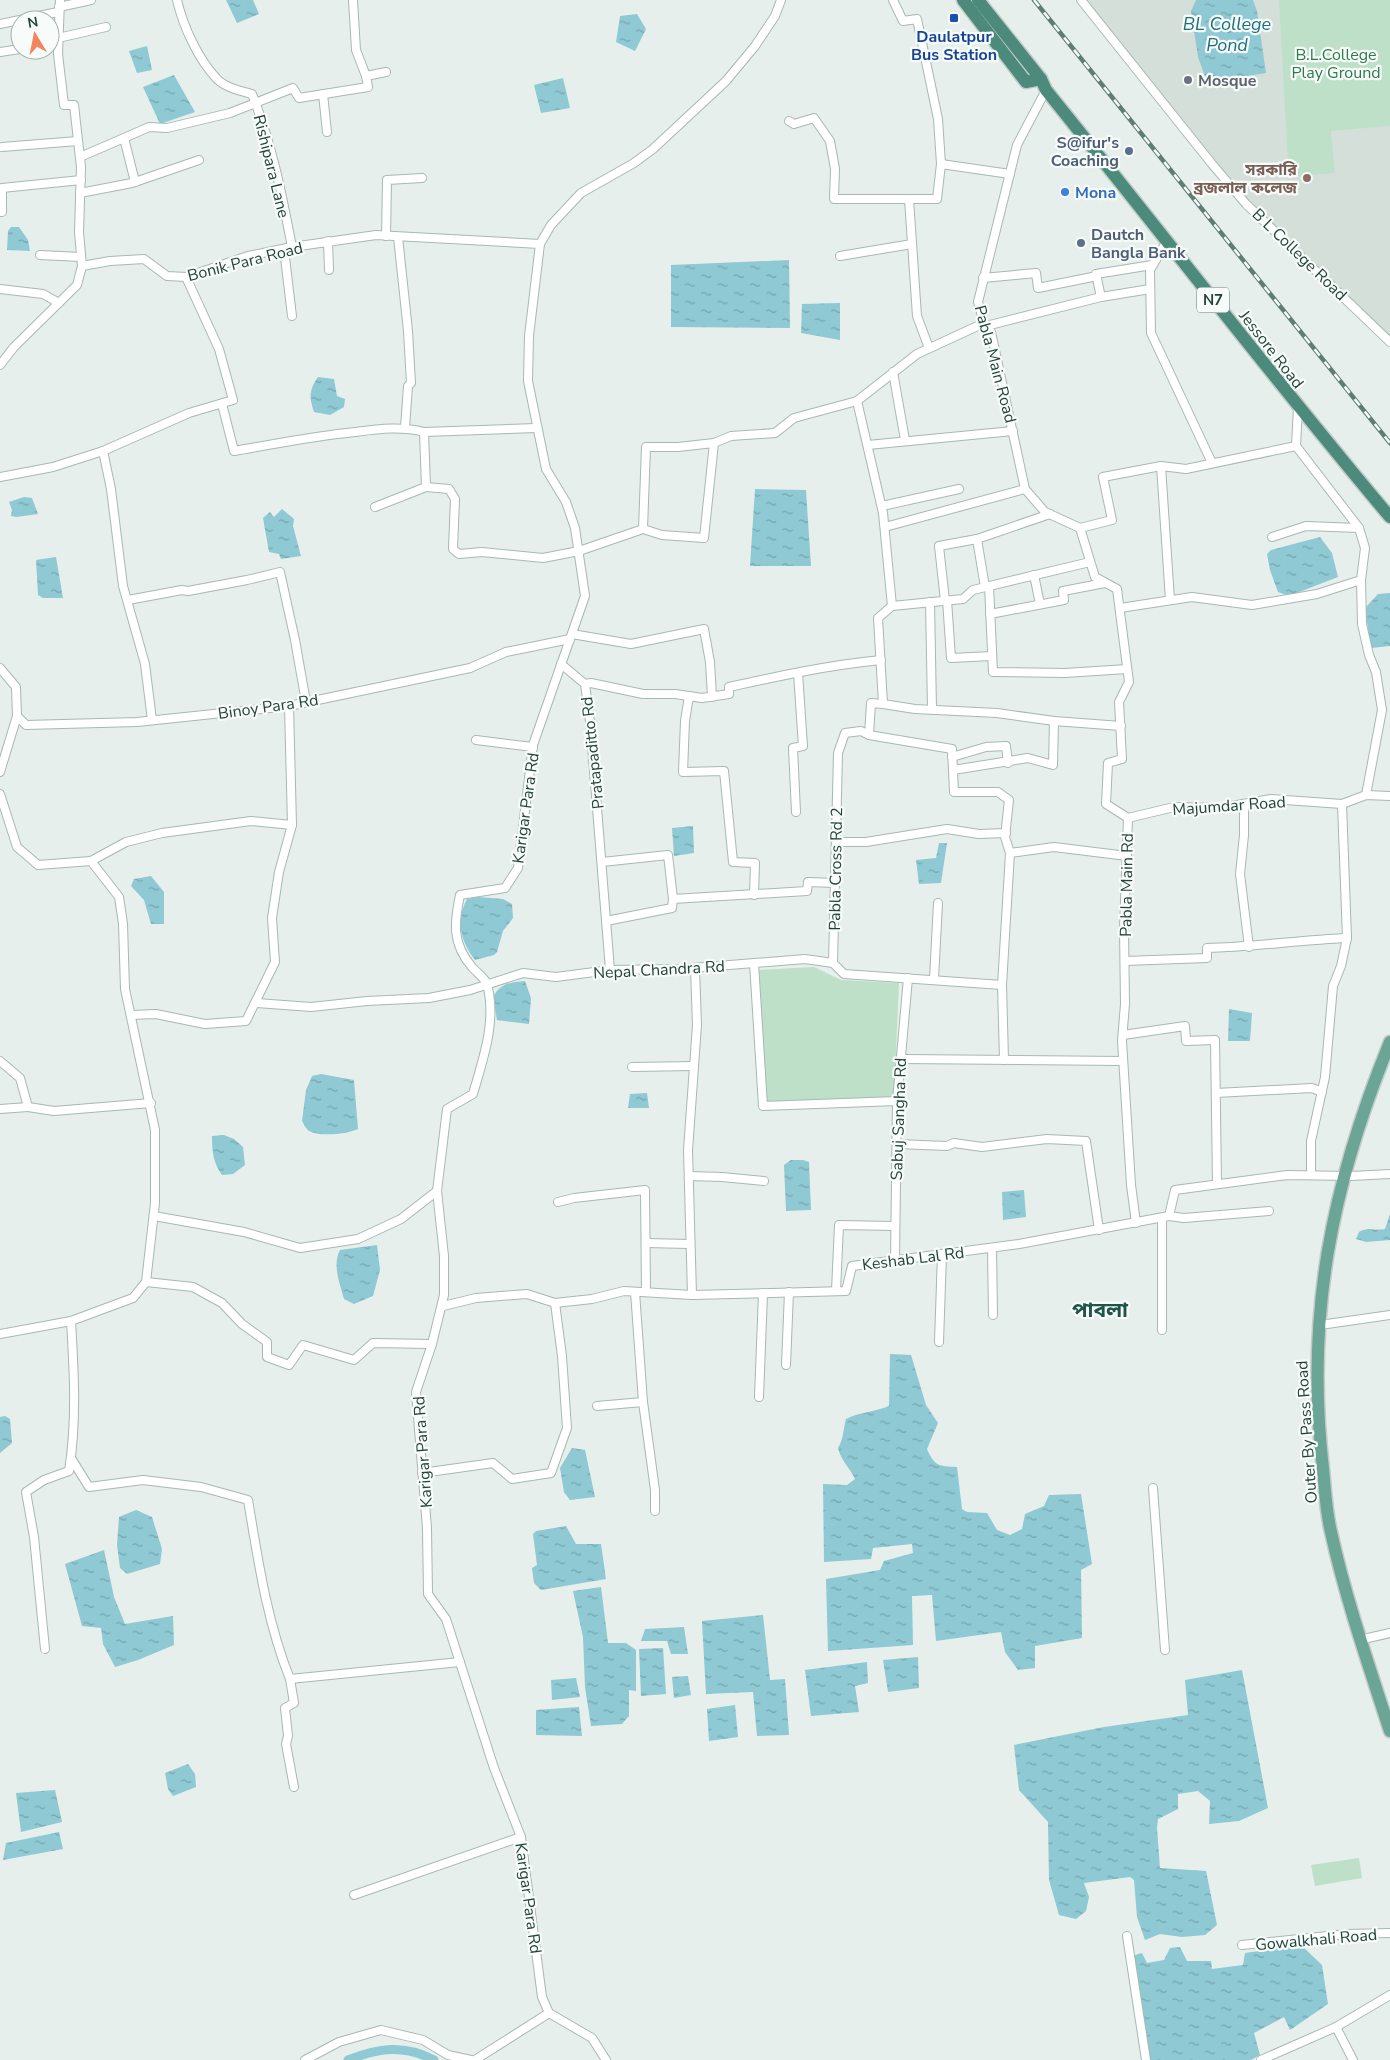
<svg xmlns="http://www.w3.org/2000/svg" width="1390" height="2060" font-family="'Nunito Sans','Noto Sans Bengali',sans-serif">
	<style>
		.built { fill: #d4dfda }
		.park { fill: #bfe0c8 }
		.water { fill: url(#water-ripples) }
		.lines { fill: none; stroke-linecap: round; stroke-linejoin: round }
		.canal { stroke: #8ec9d4; stroke-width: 9 }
		.minor-casing { stroke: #a8b8b2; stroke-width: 10 }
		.primary-casing { stroke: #c2cac8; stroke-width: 15 }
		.trunk-casing { stroke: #c2cac8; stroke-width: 15 }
		.minor { stroke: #fff; stroke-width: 8 }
		.primary { stroke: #6aa596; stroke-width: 12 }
		.trunk { stroke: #4c8a7c; stroke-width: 12 }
		.rail-casing { stroke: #5f7d75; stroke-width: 4.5 }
		.rail { stroke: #f7fbf9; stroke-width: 2.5; stroke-dasharray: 8; stroke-linecap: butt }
		.transit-dot { fill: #1a4fb4; stroke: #f7fbf9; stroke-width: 2 }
		.worship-dot { fill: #6b7280; stroke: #f7fbf9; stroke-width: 2 }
		.service-dot { fill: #5c6f8a; stroke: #f7fbf9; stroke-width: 2 }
		.education-dot { fill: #8d6e63; stroke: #f7fbf9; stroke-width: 2 }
		.shop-dot { fill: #3f7fe0; stroke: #f7fbf9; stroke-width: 2 }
		.labels { text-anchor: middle; stroke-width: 4.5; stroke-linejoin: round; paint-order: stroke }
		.shield { fill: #f7fbf9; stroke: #637a73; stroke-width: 1 }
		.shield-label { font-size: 15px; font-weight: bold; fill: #24423a }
		.transit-label { font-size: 16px; font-weight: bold; fill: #164399; stroke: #f7fbf9 }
		.park-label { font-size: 16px; fill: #2d7a4b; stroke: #f7fbf9 }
		.worship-label { font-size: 16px; font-weight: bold; fill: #5b616d; stroke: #f7fbf9; text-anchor: start }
		.service-label { font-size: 16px; font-weight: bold; fill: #4e5e75; stroke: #f7fbf9; text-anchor: end }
		.street-label { font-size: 16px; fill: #24423a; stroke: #f7fbf9 }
		.education-label { font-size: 16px; font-weight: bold; fill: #785e54; stroke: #f7fbf9; text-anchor: end }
		.shop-label { font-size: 16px; font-weight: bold; fill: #366cbe; stroke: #f7fbf9; text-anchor: start }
		.water-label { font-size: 18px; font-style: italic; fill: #1c6f80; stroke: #f7fbf9 }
		.district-label { font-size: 21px; font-weight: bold; fill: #1f5548; stroke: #f7fbf9 }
	</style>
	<defs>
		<pattern id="water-ripples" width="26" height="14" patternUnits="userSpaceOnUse" patternTransform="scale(1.25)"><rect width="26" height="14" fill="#8ec9d4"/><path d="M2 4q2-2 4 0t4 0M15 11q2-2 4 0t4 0" fill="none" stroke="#74a5ad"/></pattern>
	</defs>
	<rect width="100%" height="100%" fill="#e6efeb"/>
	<!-- built -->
	<path class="built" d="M1081,0H1390V342L1246,204Z"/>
	<!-- park -->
	<g class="park">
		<path d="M1279,0H1390V126L1331,131L1335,173L1297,176L1288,162Z"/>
		<path d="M814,967L841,980L899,983L894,1097L766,1102L759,970Z"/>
		<path d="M1359,1858L1362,1878L1315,1886L1311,1865Z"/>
	</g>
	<!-- water -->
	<g class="water">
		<path d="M226,0H253L259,14L237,23Z"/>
		<path d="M1196,0H1253L1257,11L1266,73L1207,82L1198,57L1191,11Z"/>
		<path d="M637,14L646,29L635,51L616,42L620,16Z"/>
		<path d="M147,46L152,70L137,73L129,51Z"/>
		<path d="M174,75L195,112L160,124L143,87Z"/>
		<path d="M563,78L570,108L541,113L534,85Z"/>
		<path d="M11,227H19L28,240L30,251L7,250L8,231Z"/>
		<path d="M789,260L790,328L671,327V265Z"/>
		<path d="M840,303V340L801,333L802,304Z"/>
		<path d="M318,377L334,379L337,396L345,399L344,407L330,415L314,412C309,397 309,390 318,377Z"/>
		<path d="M755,489L806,490L811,566H750Z"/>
		<path d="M24,497L32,498L38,514L16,517L11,516L12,510L9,502Z"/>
		<path d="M282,509L294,519L293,526L301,556L281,559L279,554L269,552L263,518L270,512L274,517Z"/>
		<path d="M1320,537L1332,553L1338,577L1289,596L1278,592L1270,570L1267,554L1271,550Z"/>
		<path d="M56,557L63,598H43L38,595L36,560Z"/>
		<path d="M1390,593V646L1371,648L1365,608L1378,594Z"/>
		<path d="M693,826L694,853L674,856L672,828Z"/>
		<path d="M939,843H947L941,883L919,884L916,860L936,858Z"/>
		<path d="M151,876L164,892V924H151L144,900L131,886L134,879Z"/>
		<path d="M478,897L503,899L512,904L513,918L503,931L497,952L494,955L475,960C461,942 455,921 467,899Z"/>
		<path d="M525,981L531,998L529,1024L497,1020L493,997C500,984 510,982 525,981Z"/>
		<path d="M1229,1009L1252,1013L1250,1041H1228Z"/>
		<path d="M321,1074L354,1080L358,1129C348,1134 320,1137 309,1131C306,1129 304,1124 302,1121L306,1090L312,1076Z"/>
		<path d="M647,1093L649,1108H628L630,1094Z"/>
		<path d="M224,1135L234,1139L243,1147L245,1165L233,1174L222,1175C213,1162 212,1152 212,1136Z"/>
		<path d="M791,1160H803L809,1162L811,1210L786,1211L784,1165Z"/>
		<path d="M1024,1190L1026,1217L1003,1220L1002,1192Z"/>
		<path d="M1390,1214V1240L1366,1242L1356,1239L1359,1232C1367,1227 1376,1231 1385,1229Z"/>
		<path d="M377,1245L380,1270L373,1296L354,1304L344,1299C340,1284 332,1265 340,1250Z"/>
		<path d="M890,1354L911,1355L926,1405L938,1423L927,1449C935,1467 939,1466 957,1467L962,1509L967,1512L987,1513L997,1530L1010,1535L1022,1529L1025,1514L1044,1506L1049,1495L1081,1494L1092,1564L1081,1570L1082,1638L1035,1646V1668L1018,1670L1005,1652L1001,1632L936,1641L932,1595L912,1596L913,1645L828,1651L826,1579L880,1570L884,1561L913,1553L912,1544L873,1548L871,1559L824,1562L823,1484L847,1485L855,1479C850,1468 841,1461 838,1448C844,1438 843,1430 846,1419C859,1412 875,1412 889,1406Z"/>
		<path d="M5,1416L10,1419L12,1443L0,1453V1417Z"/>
		<path d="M572,1448L585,1450L595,1497L570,1500L564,1492L560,1468Z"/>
		<path d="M136,1510L152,1517L162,1549L160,1564L127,1574L120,1568L117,1545L119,1517Z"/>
		<path d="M566,1526L576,1544H601L606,1579L541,1590L534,1583L532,1568L537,1565L533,1534L536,1531Z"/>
		<path d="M104,1550L114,1597L125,1624L173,1616L174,1645L138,1660L115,1667L103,1644L101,1628L82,1626L65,1564Z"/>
		<path d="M601,1587L608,1643H626L636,1650V1691L629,1690V1716L622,1724L591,1726L585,1687L583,1637L573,1591Z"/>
		<path d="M763,1615L770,1680L785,1679L789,1735L757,1736L753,1692L706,1694L702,1621Z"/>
		<path d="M684,1627L688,1654H671L667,1641H641L645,1629Z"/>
		<path d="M663,1648L666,1694L641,1696L639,1649Z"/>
		<path d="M918,1657L919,1688L888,1692L883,1660Z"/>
		<path d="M867,1662L868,1683L855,1686L859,1712L811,1716L805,1670Z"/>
		<path d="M1242,1670L1268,1808L1239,1821L1209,1824L1210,1801L1198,1791L1178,1794V1809L1158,1819L1157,1828L1160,1868L1206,1871L1217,1925L1205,1935L1182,1937L1160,1934L1145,1940L1137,1917L1134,1880L1130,1877L1084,1883L1089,1897L1086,1911L1076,1919L1059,1915L1049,1880L1048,1822L1019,1790L1014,1745L1104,1727L1188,1715L1185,1680Z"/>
		<path d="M688,1676L691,1695L674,1698L672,1677Z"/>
		<path d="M576,1678L580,1697L552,1700L551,1680Z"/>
		<path d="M735,1705L738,1737L709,1741L707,1709Z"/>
		<path d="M579,1707L582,1736L536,1735V1710Z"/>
		<path d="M188,1764L195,1774L196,1787L173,1796L168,1789L165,1773Z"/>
		<path d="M55,1790L62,1822L21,1832L16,1793Z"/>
		<path d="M59,1832L63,1849L3,1860L6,1843Z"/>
		<path d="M1301,1945L1322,1965L1328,2004L1290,2030L1284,2017L1254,2033L1260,2055L1251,2060H1148L1132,1956L1142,1953L1147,1963L1164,1960L1170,1948L1180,1947L1187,1961H1211L1212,1969L1243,1965L1245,1953Z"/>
	</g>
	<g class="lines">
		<!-- canal -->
		<path class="canal" d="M348,2060C378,2048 404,2044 434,2060"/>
		<!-- minor casing -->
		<g class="minor-casing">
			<g id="minor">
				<path d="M60,0L58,54L64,105H74L81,167L79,232L82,266L110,261L144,259L167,276L186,277L248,256L292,247L376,235L540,244"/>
				<path d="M177,0C183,26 198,59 217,79C226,88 241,91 252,94C272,144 282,195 292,247"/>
				<path d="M353,0L356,50L366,76L386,72"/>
				<path d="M893,0L903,21L917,19L938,119L941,164"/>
				<path d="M1081,0L1212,164L1246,204L1390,342"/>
				<path d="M59,7L91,0"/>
				<path d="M0,24L58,12"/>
				<path d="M58,38L106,27"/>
				<path d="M0,52L20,49"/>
				<path d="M1046,90L1017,145L978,302L984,323L991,332L1025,489L1045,512L1080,528"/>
				<path d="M323,94L327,132"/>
				<path d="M789,121L794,124L814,118L830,141L835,169L834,199H937L941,164L1010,174"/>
				<path d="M2,147L78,141"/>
				<path d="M80,157L124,138"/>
				<path d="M135,182L124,138L149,127L167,128L230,113L293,88L299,98L368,87L366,76"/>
				<path d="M80,193L132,183L199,160"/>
				<path d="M909,199L917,316L929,348"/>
				<path d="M0,212H2V188L81,180"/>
				<path d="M386,236L387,180L422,178"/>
				<path d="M398,237L408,331L411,383L408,386L405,427"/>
				<path d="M328,241L329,270"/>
				<path d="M1167,241L1150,270L1151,333L1212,463"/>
				<path d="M284,249L292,316"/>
				<path d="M40,255L81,257"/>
				<path d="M840,256L912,244"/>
				<path d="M983,278L1036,273L1038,288L1097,276"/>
				<path d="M0,289L43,294L59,303"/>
				<path d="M1101,297L1096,274L1152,265"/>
				<path d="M986,326L1101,297L1150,289"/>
				<path d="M0,365L14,347L77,285L82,266"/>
				<path d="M893,372L905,440"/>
				<path d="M857,401L883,513L892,606"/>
				<path d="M222,404L234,451C275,444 314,436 355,432C379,429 401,426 424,432L426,487L375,507"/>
				<path d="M1298,408L1296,446L1359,528L1365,548L1361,580L1362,624L1369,655L1376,672L1382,710L1366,795"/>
				<path d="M424,432L536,428"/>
				<path d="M868,445L1013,431"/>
				<path d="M103,451L111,489L123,586L145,664L152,720"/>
				<path d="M1161,466L1170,600"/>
				<path d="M0,477L53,467L103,451L189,413L233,400L219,349L186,277"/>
				<path d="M426,487L449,489L455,499L453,549L459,554L482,552L543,558L579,551L643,529L662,535L704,538L714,443L731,436L775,433L794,418L857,401L917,354L984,323"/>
				<path d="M882,506L959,489"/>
				<path d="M885,527L1025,489"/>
				<path d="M1080,528L1095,577L1117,589L1129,682L1119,702L1122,759L1108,763L1106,804L1128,818"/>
				<path d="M1080,528L1112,520L1103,477L1161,466L1186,469L1296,446"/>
				<path d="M643,529L646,447H678L714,443"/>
				<path d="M1272,537L1306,526L1359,528"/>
				<path d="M977,539L985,587"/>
				<path d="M1034,575L1040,604"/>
				<path d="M989,586L993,672L1065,673L1127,669"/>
				<path d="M128,600L182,590L188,591L247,580L280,572L295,640L306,702"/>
				<path d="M947,600L951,658L992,656"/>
				<path d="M945,601L939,546L977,539L1050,514"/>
				<path d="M930,602L932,709"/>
				<path d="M892,606L878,618L883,704L871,703L869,735L861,731L845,733L838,753L833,963L844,974L1002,985L1010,853L1054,847L1127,856"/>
				<path d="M892,606L963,599L973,590L1090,562"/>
				<path d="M1120,608L1192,597L1252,605L1317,594L1361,580"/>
				<path d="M990,614L1064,600L1063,591L1105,583"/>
				<path d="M572,634L631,644L704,629L710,662L712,697"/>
				<path d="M561,664L585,684L590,721L610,970"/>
				<path d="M0,668L16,687L17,716L26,725L137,722L289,706L470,668L506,652L570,639"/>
				<path d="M585,684L591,683L643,694H675L702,698L729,694V687C779,676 829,665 881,660"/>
				<path d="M689,696L685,721L683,772L724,771L733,862L755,863L754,895"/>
				<path d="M883,704L915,709L997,713L1054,721L1121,726"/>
				<path d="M869,735L952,749L954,792H998L1009,800L1005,837L1010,853"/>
				<path d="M476,740L533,747"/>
				<path d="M952,757L986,747L1006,746L1008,763"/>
				<path d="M953,770L1028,758L1053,765L1054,721"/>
				<path d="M0,772L17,716"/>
				<path d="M0,794L17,847L38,865L91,861L119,897L123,924L125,989L155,1130V1203L146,1282L133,1298L71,1321L0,1334"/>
				<path d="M1244,804V835L1240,874L1249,947"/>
				<path d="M796,812L793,748L803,746L798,673"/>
				<path d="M1128,818L1124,929L1125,1004L1122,1041L1131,1185L1136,1223"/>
				<path d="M1128,818L1174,807L1220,808L1271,799L1342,804L1366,795L1390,796"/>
				<path d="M836,842H866L947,829L979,834L1006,833"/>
				<path d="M91,861L126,842L162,833L251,821L292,825"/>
				<path d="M602,862L668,855L673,899"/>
				<path d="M606,921L672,908L673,899L807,891L808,882L835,883"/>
				<path d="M1125,961L1207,958V948C1254,947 1300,940 1347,938"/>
				<path d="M754,963L763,1106L897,1101"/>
				<path d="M934,979L938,903"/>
				<path d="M1002,985L1004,1060"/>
				<path d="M257,1003L311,1007L367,1001L429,998L470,990L523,973L556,977L610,970L679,969L805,959L833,963"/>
				<path d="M131,1015L156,1014L205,1024L246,1021L275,962L272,918L279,872L292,825L289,706"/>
				<path d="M1123,1035L1185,1026L1186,1041L1215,1040L1217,1184"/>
				<path d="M901,1059L1123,1061"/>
				<path d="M0,1061L20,1078L28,1107L54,1111L151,1103"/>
				<path d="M632,1067L693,1066"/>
				<path d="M1216,1093L1312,1088L1322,1092"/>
				<path d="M0,1109L28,1107"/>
				<path d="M897,1144L947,1146L954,1143L982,1147L1047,1139L1086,1141L1099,1230"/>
				<path d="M1311,1175V1141L1325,1077L1333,986L1341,966L1347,938L1342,804"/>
				<path d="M689,1176L722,1177L764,1181"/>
				<path d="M558,1202L574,1198L645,1190L646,1292"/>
				<path d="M154,1216L244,1232L300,1248L358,1239L401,1219L437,1191"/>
				<path d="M1169,1216L1184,1218L1269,1211"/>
				<path d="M646,1243L690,1244"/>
				<path d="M992,1248L993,1315"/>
				<path d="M895,1260L897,1101L908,978"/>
				<path d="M146,1282L193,1287L222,1303L242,1324L267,1342V1357L289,1365L303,1345L354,1360L373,1343L432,1344"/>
				<path d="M836,1291L839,1225L895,1226"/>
				<path d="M692,1295L688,1150L697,1025L695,968"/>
				<path d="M443,1306L476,1298L527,1294L555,1303L592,1299L624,1291L692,1295L846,1291L852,1266L1019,1244L1169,1216L1175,1190L1287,1175L1351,1176L1390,1174"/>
				<path d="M1327,1324L1390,1315"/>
				<path d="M1162,1330V1218"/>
				<path d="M939,1342L942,1254"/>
				<path d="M786,1365L789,1292"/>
				<path d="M759,1397L763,1293"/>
				<path d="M643,1402L655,1490V1511"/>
				<path d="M597,1406L643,1402L635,1292"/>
				<path d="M71,1458L89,1487L143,1480L201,1487L248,1500C258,1560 267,1622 290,1679L460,1662"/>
				<path d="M422,1473L493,1463L512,1479L551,1473L567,1428L562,1356L555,1303"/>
				<path d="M1153,1488L1165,1650"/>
				<path d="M1368,1638L1390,1633"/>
				<path d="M45,1649L34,1537L26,1492L44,1480L69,1471C77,1421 74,1371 71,1321"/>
				<path d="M290,1679L294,1703L285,1708L288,1736L286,1744L294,1787"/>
				<path d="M354,1895L521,1837"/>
				<path d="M1127,1936L1146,2060"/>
				<path d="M1242,1945L1347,1934L1390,1933"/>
				<path d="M1336,2027L1353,2060"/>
				<path d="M305,2060L339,2042L381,2030L423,2040L448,2055L471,2060"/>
				<path d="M475,2060L549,2013"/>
				<path d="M606,2060L592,2038L549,2013L542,1997L521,1837L494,1768L446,1619L428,1594L427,1528L416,1392L432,1344L444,1295V1256L437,1191L447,1109L473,1094C483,1059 497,1021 487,984C485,978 476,972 472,967C452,944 454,923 460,895L505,888L518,868L533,745L585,596L575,528L566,502L546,469L528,381L529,336L540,244L551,225L581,193L634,163L653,149L726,81L755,46L775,16L781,0"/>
				<path d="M1261,2060L1336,2027L1390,1995"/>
			</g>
		</g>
		<!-- primary casing -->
		<g class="primary-casing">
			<path id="primary" d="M1390,1042C1332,1184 1305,1315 1323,1469C1325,1490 1326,1512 1331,1532C1346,1600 1369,1666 1390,1731"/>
		</g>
		<!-- trunk casing -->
		<g class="trunk-casing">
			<g id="trunk">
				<path d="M963,0L1026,82L1041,79"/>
				<path d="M978,0L1041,79L1046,90C1161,232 1272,377 1390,517"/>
			</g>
		</g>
		<!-- minor -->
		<use href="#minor" class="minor"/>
		<!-- primary -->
		<use href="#primary" class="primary"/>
		<!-- trunk -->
		<use href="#trunk" class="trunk"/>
		<!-- rail casing -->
		<g class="rail-casing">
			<path id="rail" d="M1034,0L1390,443"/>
		</g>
		<!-- rail -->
		<use href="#rail" class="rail"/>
	</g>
	<!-- markers -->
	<rect class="transit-dot" x="949" y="13" width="10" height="10" rx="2.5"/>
	<circle class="worship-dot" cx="1188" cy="80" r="5"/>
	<g class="service-dot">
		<circle cx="1129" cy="151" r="5"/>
		<circle cx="1081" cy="243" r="5"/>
	</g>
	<circle class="education-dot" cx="1307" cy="178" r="5"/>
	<circle class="shop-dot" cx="1065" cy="192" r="5"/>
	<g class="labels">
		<!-- shield labels -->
		<rect class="shield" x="1197" y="287.5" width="32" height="25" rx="4"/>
		<g class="shield-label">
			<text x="1213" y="305">N7</text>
		</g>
		<!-- transit labels -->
		<g class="transit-label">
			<text x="954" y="42">Daulatpur<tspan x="954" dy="18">Bus Station</tspan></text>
		</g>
		<!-- park labels -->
		<g class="park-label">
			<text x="1336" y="60">B.L.College<tspan x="1336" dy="18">Play Ground</tspan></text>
		</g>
		<!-- worship labels -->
		<g class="worship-label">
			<text x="1198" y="86">Mosque</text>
		</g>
		<!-- service labels -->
		<g class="service-label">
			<text x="1119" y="148">S@ifur's<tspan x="1119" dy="18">Coaching</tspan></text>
			<text x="1091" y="240" text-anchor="start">Dautch<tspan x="1091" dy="18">Bangla Bank</tspan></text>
		</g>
		<!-- street labels -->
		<g class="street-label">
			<text transform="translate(272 166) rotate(76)" y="6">Rishipara Lane</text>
			<text transform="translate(1300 254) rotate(44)" y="6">B L College Road</text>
			<text transform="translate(245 261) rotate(-14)" y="6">Bonik Para Road</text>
			<text transform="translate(1272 349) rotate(52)" y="6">Jessore Road</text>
			<text transform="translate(996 364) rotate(75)" y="6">Pabla Main Road</text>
			<text transform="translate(268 706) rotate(-8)" y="6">Binoy Para Rd</text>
			<text transform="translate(592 753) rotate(-96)" y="6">Pratapaditto Rd</text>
			<text transform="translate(1229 805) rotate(-4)" y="6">Majumdar Road</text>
			<text transform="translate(525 808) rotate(-82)" y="6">Karigar Para Rd</text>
			<text transform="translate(835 869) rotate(-89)" y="6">Pabla Cross Rd 2</text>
			<text transform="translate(1126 885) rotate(-89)" y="6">Pabla Main Rd</text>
			<text transform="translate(659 969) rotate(-3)" y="6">Nepal Chandra Rd</text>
			<text transform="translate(898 1119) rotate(-88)" y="6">Sabuj Sangha Rd</text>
			<text transform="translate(913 1258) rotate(-7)" y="6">Keshab Lal Rd</text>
			<text transform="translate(1306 1432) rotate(-94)" y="6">Outer By Pass Road</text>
			<text transform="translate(422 1452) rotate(-94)" y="6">Karigar Para Rd</text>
			<text transform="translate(529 1898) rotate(82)" y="6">Karigar Para Rd</text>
			<text transform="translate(1316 1939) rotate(-5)" y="6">Gowalkhali Road</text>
		</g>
		<!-- education labels -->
		<g class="education-label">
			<text x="1297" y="175">সরকারি<tspan x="1297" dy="18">ব্রজলাল কলেজ</tspan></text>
		</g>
		<!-- shop labels -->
		<g class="shop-label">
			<text x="1075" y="198">Mona</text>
		</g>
		<!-- water labels -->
		<g class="water-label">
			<text x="1227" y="30">BL College<tspan x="1227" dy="21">Pond</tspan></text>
		</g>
		<!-- district labels -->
		<g class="district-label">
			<text x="1100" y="1317">পাবলা</text>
		</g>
	</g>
	<!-- north arrow -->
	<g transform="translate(35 35) rotate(350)"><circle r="24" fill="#f7fbf9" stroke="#a3b1ad"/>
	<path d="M0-4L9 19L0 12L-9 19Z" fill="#f4845f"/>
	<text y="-8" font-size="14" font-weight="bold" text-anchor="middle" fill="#24423a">N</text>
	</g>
</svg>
